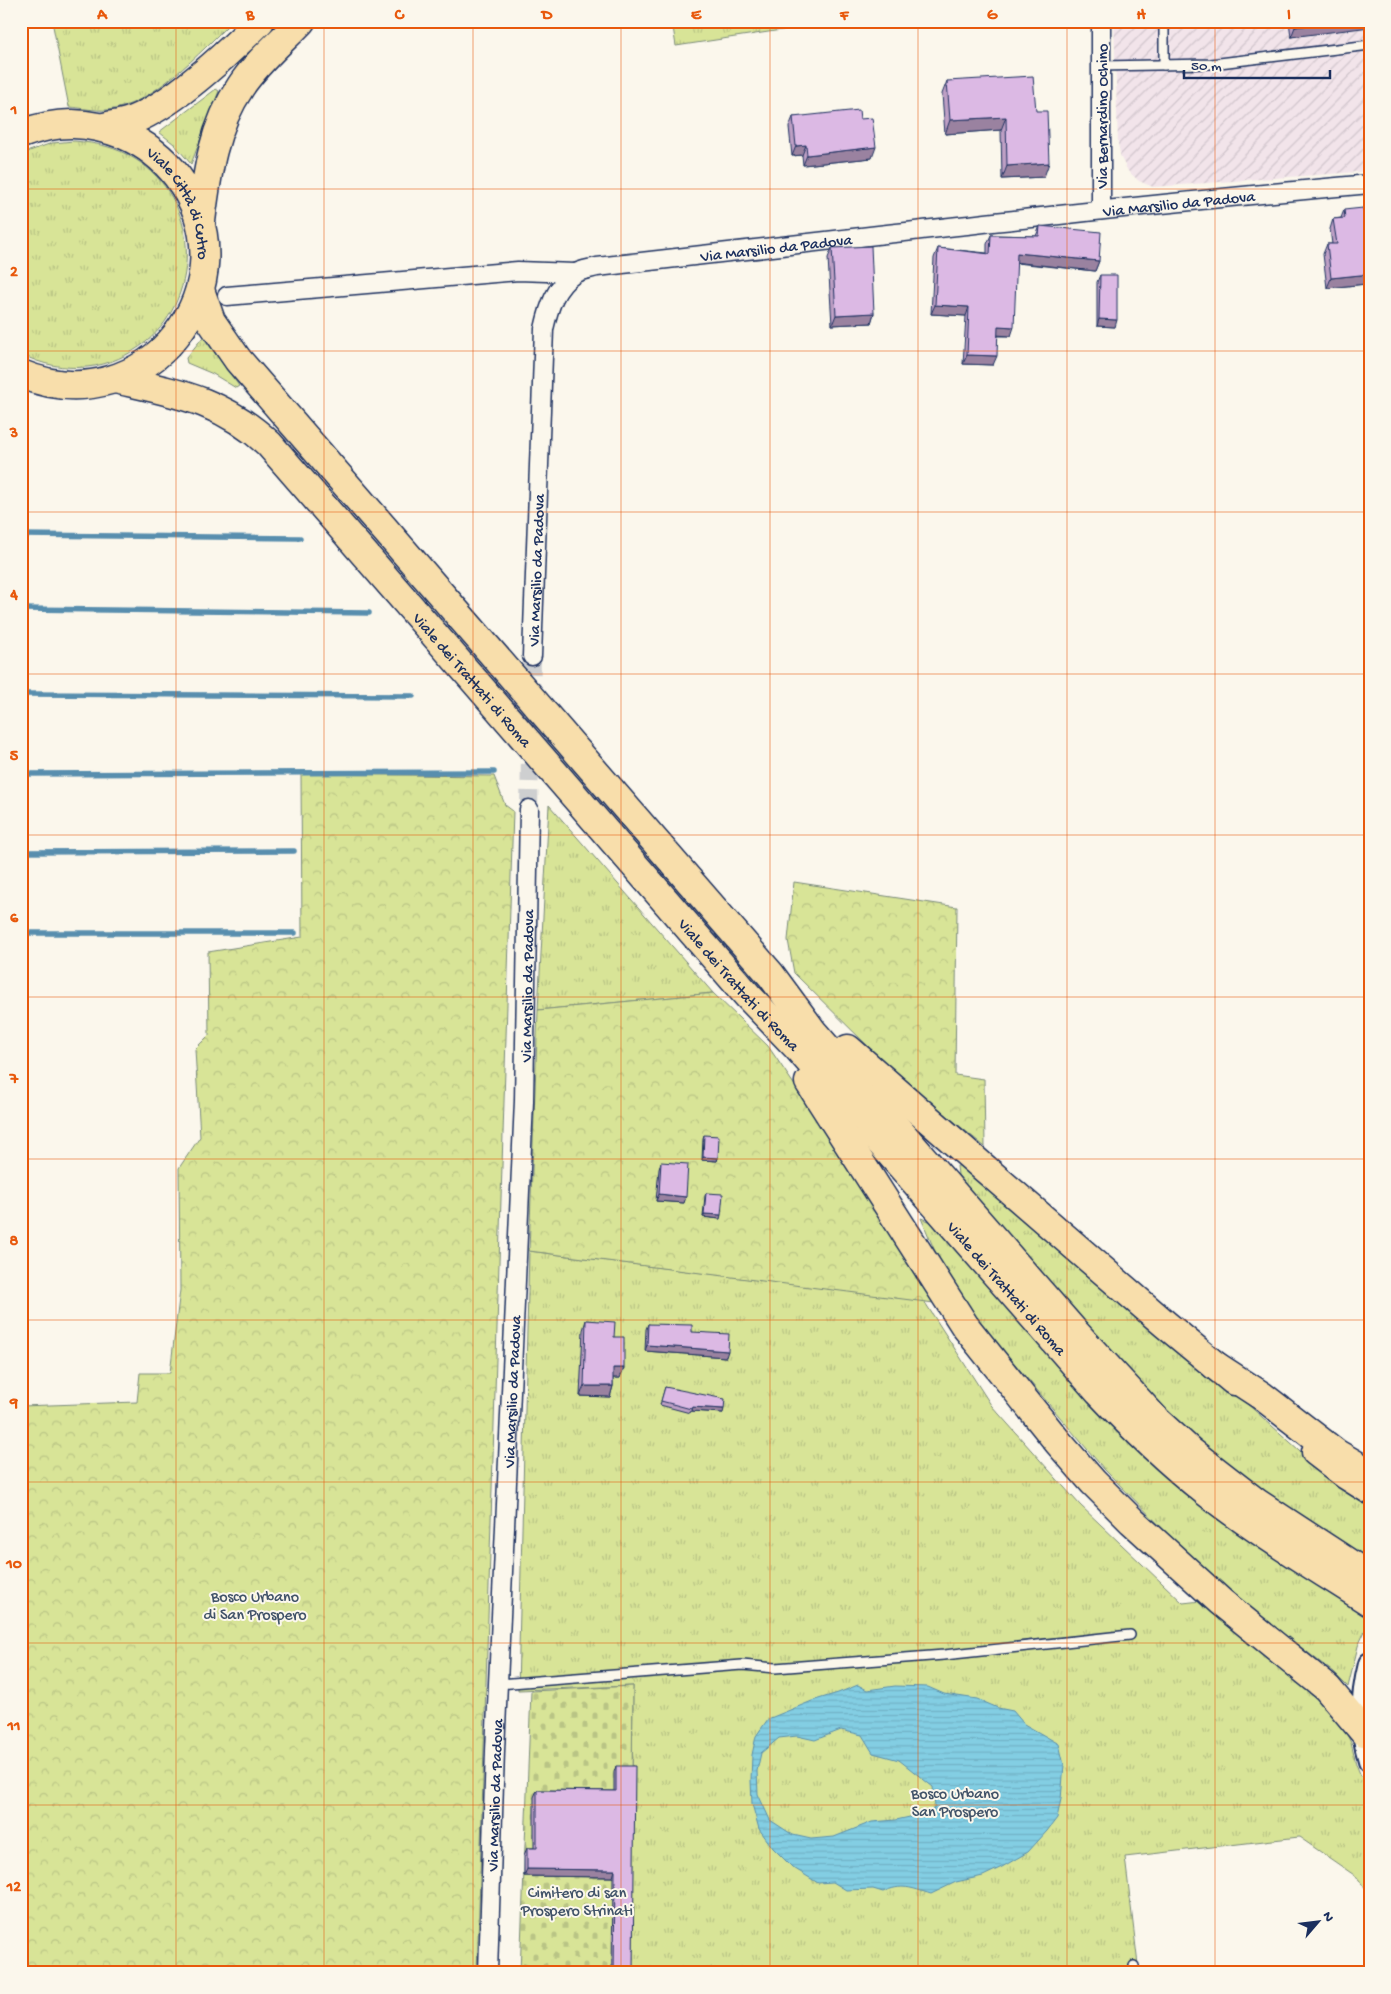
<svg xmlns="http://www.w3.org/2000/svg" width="1391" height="1994" font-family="'Gochi Hand',sans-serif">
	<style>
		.industrial { fill: url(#industrial-furrows) }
		.grass { fill: url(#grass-tufts); stroke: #7a8a7a }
		.forest { fill: url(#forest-crowns); stroke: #7a8a7a }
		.cemetery { fill: url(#cemetery-stones); stroke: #7a8a7a }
		.water { fill: url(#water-rules); stroke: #598eae; fill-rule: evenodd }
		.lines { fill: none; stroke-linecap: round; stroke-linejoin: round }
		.stream { stroke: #598eae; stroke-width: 5.5 }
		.minor-tunnel { stroke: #cecfd0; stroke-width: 18; stroke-dasharray: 18 9; stroke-linecap: butt }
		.service-casing { stroke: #1b2f5e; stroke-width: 12 }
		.minor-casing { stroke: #1b2f5e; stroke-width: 21 }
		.tertiary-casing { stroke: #1b2f5e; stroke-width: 26 }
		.trunk-casing { stroke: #1b2f5e; stroke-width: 31 }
		.motorway-casing { stroke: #1b2f5e; stroke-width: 31 }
		.service { stroke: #fbf7ec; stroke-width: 9 }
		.minor { stroke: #fbf7ec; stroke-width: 18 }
		.tertiary { stroke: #fbf7ec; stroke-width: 22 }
		.trunk { stroke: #f8deab; stroke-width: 28 }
		.motorway { stroke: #f8deab; stroke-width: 28 }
		.wall { fill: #bd9fc4; stroke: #1b2f5e }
		.shaded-wall { fill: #9a82a0; stroke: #1b2f5e }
		.building { fill: #dcb9e4; stroke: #1b2f5e }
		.grid { fill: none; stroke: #e8590c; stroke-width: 1; stroke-opacity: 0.55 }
		.labels { text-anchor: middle; stroke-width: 4; stroke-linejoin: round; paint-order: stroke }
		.street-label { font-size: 16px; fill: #1b2f5e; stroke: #fbf7ec }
		.park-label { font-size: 16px; fill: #415369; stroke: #fbf7ec }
		.neatline { fill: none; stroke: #e8590c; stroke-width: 2 }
		.grid-label { font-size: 16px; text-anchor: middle; font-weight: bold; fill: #e8590c }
	</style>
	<defs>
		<pattern id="industrial-furrows" width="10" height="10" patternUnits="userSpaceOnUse" patternTransform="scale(1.25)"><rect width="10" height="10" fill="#f2e4ea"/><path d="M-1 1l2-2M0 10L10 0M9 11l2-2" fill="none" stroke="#cfc4cb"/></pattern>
		<pattern id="grass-tufts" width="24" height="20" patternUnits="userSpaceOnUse" patternTransform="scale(1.25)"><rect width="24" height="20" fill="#d8e497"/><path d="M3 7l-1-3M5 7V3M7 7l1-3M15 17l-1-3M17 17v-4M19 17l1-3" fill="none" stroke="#b9c485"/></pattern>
		<pattern id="forest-crowns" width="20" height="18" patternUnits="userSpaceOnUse" patternTransform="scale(1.25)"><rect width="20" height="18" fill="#d8e497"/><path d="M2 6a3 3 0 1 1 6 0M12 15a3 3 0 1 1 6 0" fill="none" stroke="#b9c485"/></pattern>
		<pattern id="cemetery-stones" width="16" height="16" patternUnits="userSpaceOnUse" patternTransform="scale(1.25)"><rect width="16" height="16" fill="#d8e497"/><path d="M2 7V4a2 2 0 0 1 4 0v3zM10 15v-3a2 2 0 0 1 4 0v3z" fill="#b9c485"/></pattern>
		<pattern id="water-rules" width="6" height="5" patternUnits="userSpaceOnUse" patternTransform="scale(1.25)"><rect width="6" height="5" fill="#83cee3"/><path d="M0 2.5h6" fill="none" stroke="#71b1c5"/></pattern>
	</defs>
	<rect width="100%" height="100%" fill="#fbf7ec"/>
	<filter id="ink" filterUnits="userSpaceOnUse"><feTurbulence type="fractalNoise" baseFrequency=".02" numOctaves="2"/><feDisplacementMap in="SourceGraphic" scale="10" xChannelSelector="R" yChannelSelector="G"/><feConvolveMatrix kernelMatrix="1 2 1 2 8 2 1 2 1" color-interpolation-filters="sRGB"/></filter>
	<g filter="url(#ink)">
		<!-- industrial -->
		<path class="industrial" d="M1114,21H1370V171L1153,187L1139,181L1128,171L1121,158L1118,144Z"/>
		<!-- grass -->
		<g class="grass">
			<path d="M52,21H232C202,51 150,107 107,110C95,111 81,108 69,107Z"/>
			<path d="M672,21H841L676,46Z"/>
			<path d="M216,89L219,91L191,164L174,144L159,132Z"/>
			<path d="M74,141C97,143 116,147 135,159C200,199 203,295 146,342C129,355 109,365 87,367C64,369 42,365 21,354V154L52,143Z"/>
			<path d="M203,337L237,383L239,386L236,388L213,374L187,363L186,358Z"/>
			<path d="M549,805L713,993L538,1010Z"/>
			<path d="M965,1165L1253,1409L1317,1466L1370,1499V1620L1358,1646L1348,1687L1334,1673L1233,1594L1183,1549L1104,1469L980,1323L951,1280L934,1249L921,1218L937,1224L1305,1547L1311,1522L1276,1500L1238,1473L1168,1416L1021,1255L958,1175L957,1166Z"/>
			<path d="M529,1251L924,1301L991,1405L1080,1505L1183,1603L1201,1601L1323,1701L1343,1726L1351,1743L1356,1764L1370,1798V1896L1357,1877L1299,1837L1125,1857L1139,1973H630L633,1686L518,1690Z"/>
		</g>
		<!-- forest -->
		<g class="forest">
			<path d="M301,774L494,776L505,805L513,811L477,1973H21V1406L137,1402L140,1373H170L180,1290L179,1168L200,1137L195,1049L209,1035L208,952L302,937Z"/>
			<path d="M794,882L957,907L955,1075L984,1079L985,1147L933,1104L880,1058L794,973L788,940Z"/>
			<path d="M713,993L768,1046L938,1297L934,1303L529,1251L538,1010Z"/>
		</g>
		<!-- cemetery -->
		<path class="cemetery" d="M633,1686L630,1973H520L531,1691Z"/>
		<!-- water -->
		<path class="water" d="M858,1685L867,1690L895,1686L928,1687L944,1694L977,1699L998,1708L1013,1711L1024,1724L1059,1744L1064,1765L1061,1799L1057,1818L1047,1831L1028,1852L1002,1867L983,1876L956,1882L931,1894C911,1888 902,1883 883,1892L873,1889L846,1890L833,1882L818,1883L792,1867L773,1848L759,1829L752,1804L751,1780L752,1755L756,1736L768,1719L812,1701L838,1693ZM841,1730L862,1735L873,1753L899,1760L933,1787L935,1807L928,1813L896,1820L872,1822L834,1837L811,1839L793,1835L770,1820L758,1794L757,1771L761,1753L779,1738L797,1736L815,1740Z"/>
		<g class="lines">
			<!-- stream -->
			<g class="stream">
				<path d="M21,535L300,538"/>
				<path d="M21,609L369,613"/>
				<path d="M21,694L413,696"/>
				<path d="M21,774L494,772"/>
				<path d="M21,852L294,851"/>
				<path d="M21,933H295"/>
			</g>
			<!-- minor-tunnel -->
			<path class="minor-tunnel" d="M529,809L532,656"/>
			<!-- service casing -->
			<g class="service-casing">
				<g id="service">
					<path d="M1164,21V65"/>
					<path d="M1101,66L1211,64L1370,45"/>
					<path d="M498,1684L742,1665L775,1668L944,1655L1130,1635"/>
					<path d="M1134,1966L1135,1973"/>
				</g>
			</g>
			<!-- minor casing -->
			<g class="minor-casing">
				<g id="minor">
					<path d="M1101,21V210"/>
					<path d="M227,296L518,271L575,273"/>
					<path id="s1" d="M532,656L544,329C549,307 555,287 574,274C580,270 590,269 597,267C854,238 1112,207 1370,184"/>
					<path id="s2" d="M488,1973L495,1751L524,1101L529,809"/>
				</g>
			</g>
			<!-- tertiary casing -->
			<g class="tertiary-casing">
				<path id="tertiary" d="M1370,1664C1362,1696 1360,1729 1370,1760"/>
			</g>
			<!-- trunk casing -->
			<g class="trunk-casing">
				<g id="trunk">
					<path d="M104,127C112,125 122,124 130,121C172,106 228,53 260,21"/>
					<path id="s3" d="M21,134C58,120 88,121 124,135C145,144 163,158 177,176C258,284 146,426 21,374"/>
					<path d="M201,221C207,173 213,127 241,86C257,62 281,42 301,21"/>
					<path d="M200,290L211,321L238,360L771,975L813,1032L1073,1330L1158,1422L1190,1451L1257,1503L1370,1577"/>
					<path id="s4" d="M115,379C176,393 222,400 269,444L748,996L797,1047L1099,1392C1132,1427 1167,1461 1205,1491C1257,1532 1314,1566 1370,1602"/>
					<path d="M848,1049L983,1167L1165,1324L1234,1381"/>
					<path d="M809,1082L965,1326L1058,1442L1093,1482L1132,1521L1221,1602L1327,1688L1364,1732"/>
					<path d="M1316,1452L1346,1475L1370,1490"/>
				</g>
			</g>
			<!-- motorway casing -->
			<g class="motorway-casing">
				<path id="motorway" d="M1216,1366L1262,1396L1337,1454L1370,1473"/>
			</g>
			<!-- service -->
			<use href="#service" class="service"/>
			<!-- minor -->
			<use href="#minor" class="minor"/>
			<!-- tertiary -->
			<use href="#tertiary" class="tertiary"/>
			<!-- trunk -->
			<use href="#trunk" class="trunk"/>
			<!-- motorway -->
			<use href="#motorway" class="motorway"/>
		</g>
		<!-- wall -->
		<g class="wall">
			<path d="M1289,21H1370L1291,37Z"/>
			<path d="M947,81L1036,111L1044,177L1002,179L1001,130L945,134L942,94Z"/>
			<path d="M793,117L860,119L872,158L803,165L802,155L792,156L789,127Z"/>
			<path d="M1344,210L1366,284L1327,288L1323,254L1327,244H1332L1330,229L1333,219L1341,218Z"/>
			<path d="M1040,226L1099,261L1095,271L1016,263L1011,336H998L993,365L963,364L966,316L931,314L934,258L938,248L987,253V244L991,235L1036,236Z"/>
			<path d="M832,248L874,313L871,323L832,325L828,258Z"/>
			<path d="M1100,275L1115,327L1097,326V282Z"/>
			<path d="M704,1135L718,1158L717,1161L702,1160L703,1138Z"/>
			<path d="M661,1162L684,1203L656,1201L659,1169Z"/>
			<path d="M706,1193L720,1219L703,1217L705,1196Z"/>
			<path d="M586,1320L614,1337L620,1378H613V1386L610,1397L580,1396L583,1330Z"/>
			<path d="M648,1324L692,1332L726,1357L645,1351L646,1329Z"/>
			<path d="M665,1387L723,1413L691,1411L690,1413L660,1405Z"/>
			<path d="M616,1766L633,1973H612L613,1877L524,1876V1855L527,1848H534V1797L537,1790L614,1791V1772Z"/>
		</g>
		<!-- shaded-wall -->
		<g class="shaded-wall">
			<path d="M1339,21H1370V27L1291,37L1295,27Z"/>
			<path d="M1006,117L1001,130L945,134L950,120Z"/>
			<path d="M806,145L802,155L792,156L796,146Z"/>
			<path d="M876,147L872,158L803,165L807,155Z"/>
			<path d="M1049,163L1044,177L1002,179L1007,166Z"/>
			<path d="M1017,253L1099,261L1095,271L1013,262Z"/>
			<path d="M1370,274L1366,284L1327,288L1331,278Z"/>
			<path d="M935,305L969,307L966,316L931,314Z"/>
			<path d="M874,313L871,323L832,325L836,315Z"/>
			<path d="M1099,319L1117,320L1115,327L1097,326Z"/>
			<path d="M998,326L1014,327L1011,336L995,335Z"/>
			<path d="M967,355L997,356L993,365L963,364Z"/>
			<path d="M703,1157L718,1158L717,1161L702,1160Z"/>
			<path d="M659,1194L686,1197L684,1203L656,1201Z"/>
			<path d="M704,1214L721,1215L720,1219L703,1217Z"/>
			<path d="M647,1345L728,1351L726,1357L645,1351Z"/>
			<path d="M613,1368H624L620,1378H610Z"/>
			<path d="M584,1386H613L610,1397L580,1396Z"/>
			<path d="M692,1407L724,1409L723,1413L691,1411Z"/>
			<path d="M527,1869L615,1870L613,1877L524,1876Z"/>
		</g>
		<!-- building -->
		<g class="building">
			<path d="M1294,21H1339L1295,27Z"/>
			<path d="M1033,76L1036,111H1047L1049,163L1007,166L1006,117L950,120L947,81Z"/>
			<path d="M859,110L860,119L872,118L876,147L807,155L806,145L796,146L793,117Z"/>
			<path d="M1363,208L1370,274L1331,278L1327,244H1337L1333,219L1345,218L1344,210Z"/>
			<path d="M1040,226L1101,232L1099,261L1017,253L1014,327L998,326L997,356L967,355L969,307L935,305L938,248L990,254L991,235L1039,236Z"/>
			<path d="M871,246L874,313L836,315L832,248Z"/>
			<path d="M1100,275H1117V320L1099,319Z"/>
			<path d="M704,1135L719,1136L718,1158L703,1157Z"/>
			<path d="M661,1162L688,1164L686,1197L659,1194Z"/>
			<path d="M706,1193L723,1194L721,1215L704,1214Z"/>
			<path d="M586,1320L615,1322L614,1337H624V1368H613V1386H584Z"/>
			<path d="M648,1324L692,1325V1332L729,1334L728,1351L647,1345Z"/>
			<path d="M665,1387L725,1399L724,1409L692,1407L691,1409L661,1401Z"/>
			<path d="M616,1766H635L633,1973H614L615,1870L527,1869V1848H537V1790L616,1791Z"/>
		</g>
	</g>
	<!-- grid -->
	<path class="grid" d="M176,21V1973M324,21V1973M473,21V1973M621,21V1973M770,21V1973M918,21V1973M1067,21V1973M1215,21V1973M21,189H1370M21,351H1370M21,512H1370M21,674H1370M21,835H1370M21,997H1370M21,1159H1370M21,1320H1370M21,1482H1370M21,1643H1370M21,1805H1370"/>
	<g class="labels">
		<!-- street labels -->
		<g class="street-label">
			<text transform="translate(1101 116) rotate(-90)" y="6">Via Bernardino Ochino</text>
			<text dy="6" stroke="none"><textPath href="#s1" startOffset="1001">Via Marsilio da Padova</textPath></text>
			<text dy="6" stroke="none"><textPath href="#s3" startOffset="199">Viale Città di Cutro</textPath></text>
			<text dy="6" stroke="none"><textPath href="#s1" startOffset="596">Via Marsilio da Padova</textPath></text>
			<text dy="6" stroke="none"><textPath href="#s1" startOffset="86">Via Marsilio da Padova</textPath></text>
			<text dy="6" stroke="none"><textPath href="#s4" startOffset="481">Viale dei Trattati di Roma</textPath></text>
			<text dy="6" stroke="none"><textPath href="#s4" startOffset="886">Viale dei Trattati di Roma</textPath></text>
			<text dy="6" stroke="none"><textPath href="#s2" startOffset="988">Via Marsilio da Padova</textPath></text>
			<text dy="6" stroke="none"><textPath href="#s4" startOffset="1291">Viale dei Trattati di Roma</textPath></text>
			<text dy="6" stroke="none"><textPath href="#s2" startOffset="582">Via Marsilio da Padova</textPath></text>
			<text dy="6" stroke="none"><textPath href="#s2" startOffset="178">Via Marsilio da Padova</textPath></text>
		</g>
		<!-- park labels -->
		<g class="park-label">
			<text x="255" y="1601">Bosco Urbano<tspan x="255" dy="18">di San Prospero</tspan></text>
			<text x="955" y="1798">Bosco Urbano<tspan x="955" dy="18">San Prospero</tspan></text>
			<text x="577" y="1897">Cimitero di san<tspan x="577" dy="18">Prospero Strinati</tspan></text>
		</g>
	</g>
	<!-- margin -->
	<rect width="1391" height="1994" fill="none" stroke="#fbf7ec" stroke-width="55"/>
	<!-- north arrow -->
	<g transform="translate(1318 1922) rotate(62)" stroke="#fbf7ec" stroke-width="4" paint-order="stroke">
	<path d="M0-4L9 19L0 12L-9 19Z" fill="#1b2f5e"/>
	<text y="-8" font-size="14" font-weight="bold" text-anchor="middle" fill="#1b2f5e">N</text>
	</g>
	<!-- scale -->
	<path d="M1184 70v8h146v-8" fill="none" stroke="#1b2f5e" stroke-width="2.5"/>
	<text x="1191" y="70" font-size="15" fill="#1b2f5e" stroke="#fbf7ec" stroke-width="4" paint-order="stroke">50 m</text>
	<rect x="28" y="28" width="1336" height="1938" class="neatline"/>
	<g class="grid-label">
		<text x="102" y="19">A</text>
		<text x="250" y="19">B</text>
		<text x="399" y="19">C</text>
		<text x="547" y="19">D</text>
		<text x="696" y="19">E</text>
		<text x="844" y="19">F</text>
		<text x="992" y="19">G</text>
		<text x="1141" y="19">H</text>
		<text x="1289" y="19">I</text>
		<text x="14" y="114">1</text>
		<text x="14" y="276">2</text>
		<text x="14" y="437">3</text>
		<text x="14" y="599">4</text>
		<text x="14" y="760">5</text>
		<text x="14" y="922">6</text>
		<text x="14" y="1083">7</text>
		<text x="14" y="1245">8</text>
		<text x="14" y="1407">9</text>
		<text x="14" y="1568">10</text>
		<text x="14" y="1730">11</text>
		<text x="14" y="1891">12</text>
	</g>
</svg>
